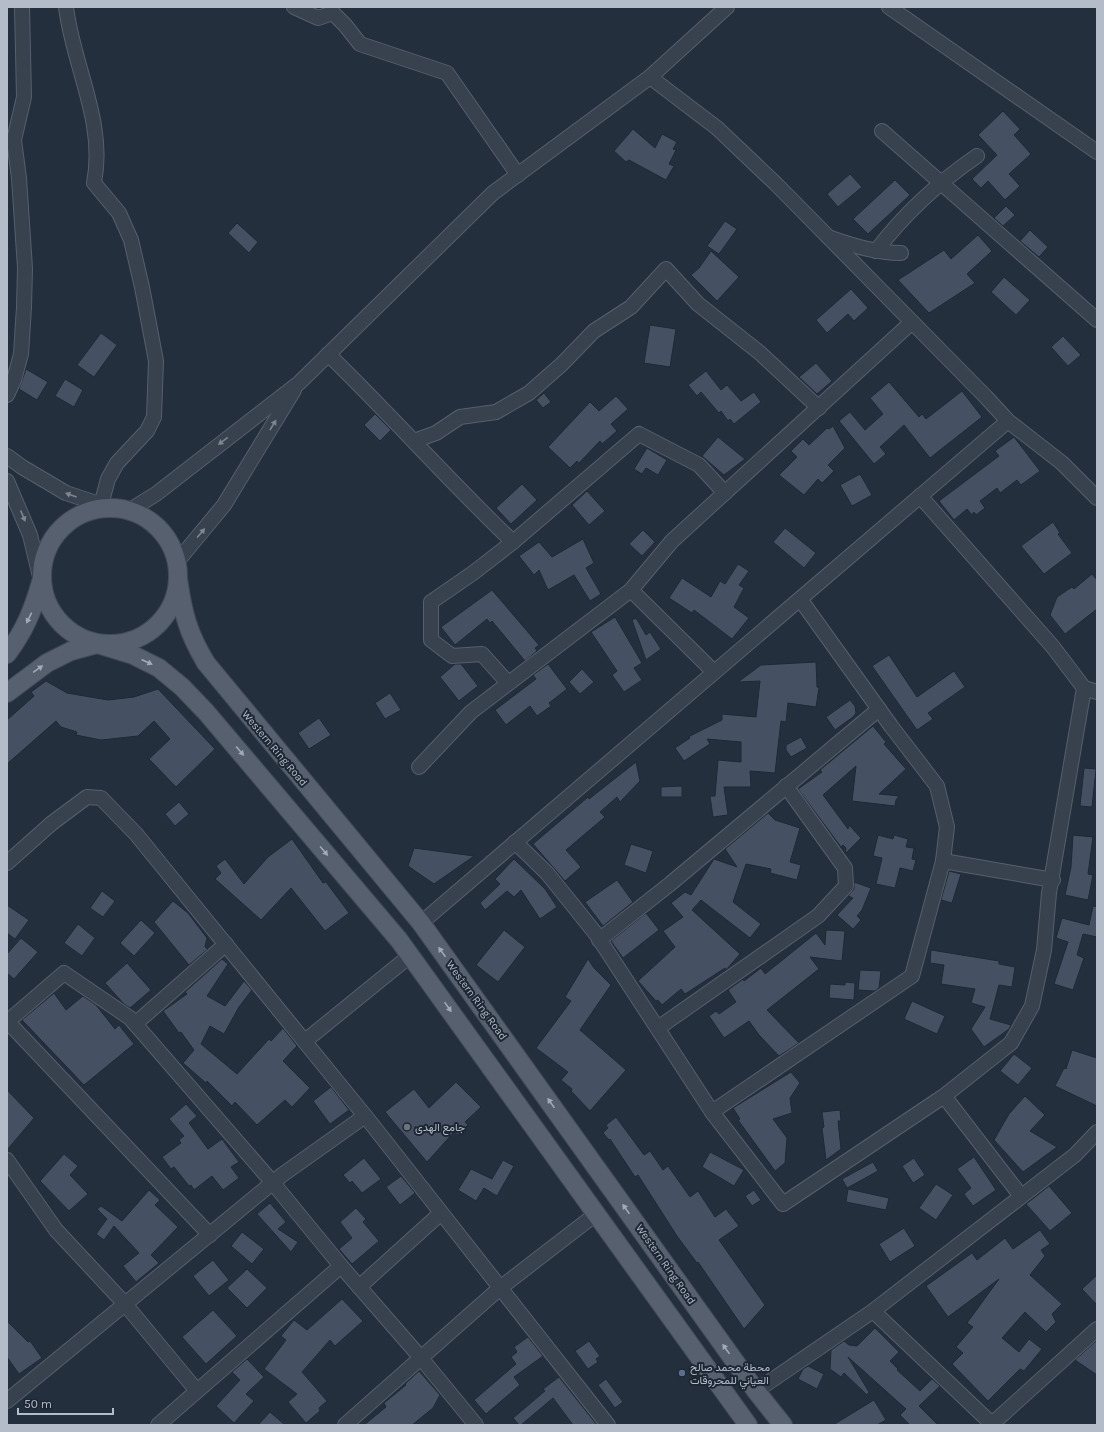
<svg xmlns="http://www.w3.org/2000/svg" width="1104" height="1432" font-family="Karla,Vazirmatn,sans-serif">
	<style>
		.building { fill: #455162; stroke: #1f2835 }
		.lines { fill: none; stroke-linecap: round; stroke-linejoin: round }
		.minor-casing { stroke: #565f6c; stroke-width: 16 }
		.major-casing { stroke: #414a57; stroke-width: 20 }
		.minor { stroke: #38414e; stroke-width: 14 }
		.major { stroke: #56606e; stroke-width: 18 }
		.oneway { fill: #7c8592 }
		.oneway2 { fill: #a1aab7 }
		.worship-dot { fill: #6b7280; stroke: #1d2633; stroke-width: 1.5 }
		.service-dot { fill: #5c6f8a; stroke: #1d2633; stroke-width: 1.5 }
		.labels { text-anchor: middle; stroke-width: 4; stroke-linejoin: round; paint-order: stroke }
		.street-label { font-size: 11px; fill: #b4bcc9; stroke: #1d2633 }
		.poi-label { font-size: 11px; fill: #b4bcc9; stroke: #1d2633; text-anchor: start }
	</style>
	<rect width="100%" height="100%" fill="#242f3e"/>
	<!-- building -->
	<g class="building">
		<path d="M1003,111L1020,129L1014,135L1031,154L1009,174L1020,186L1005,200L988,181L981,188L972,179L997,155L978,135Z"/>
		<path d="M633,129L655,148L662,134L677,142L673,149L676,150L669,164L674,166L666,180L629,160L626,162L614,151Z"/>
		<path d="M850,174L862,187L838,207L827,194Z"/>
		<path d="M895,180L910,195L868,234L853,219Z"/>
		<path d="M1006,206L1015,215L1003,226L994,218Z"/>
		<path d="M725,221L737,229L719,254L707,246Z"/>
		<path d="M237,223L258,242L249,253L228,233Z"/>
		<path d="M1030,230L1048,247L1039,257L1020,241Z"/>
		<path d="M978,235L992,251L967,274L975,283L929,313L898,280L944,250L951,259Z"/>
		<path d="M711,251L739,277L717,301L691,275L699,268Z"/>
		<path d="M1004,277L1030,300L1016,315L991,292Z"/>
		<path d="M851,289L868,308L854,321L848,314L827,333L816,320Z"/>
		<path d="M650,325L676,329L670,367L644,363Z"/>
		<path d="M101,333L117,345L94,377L77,365Z"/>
		<path d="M1063,336L1081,355L1068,366L1051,347Z"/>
		<path d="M816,363L832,381L817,394L799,377Z"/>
		<path d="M26,369L48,382L37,400L19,389Z"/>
		<path d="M706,371L721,390L727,385L741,401L754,392L761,402L734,424L730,419L728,421L721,411L719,413L701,392L697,396L688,385Z"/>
		<path d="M65,379L83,390L74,407L55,396Z"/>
		<path d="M889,382L919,417L922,414L926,419L962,391L982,417L930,458L904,425L880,447L886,454L874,464L839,421L850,412L865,430L883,414L870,398Z"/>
		<path d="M544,393L551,402L543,408L536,400Z"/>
		<path d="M616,396L628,409L611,424L617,431L602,444L600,441L579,463L577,461L570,468L548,447L590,402L599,411Z"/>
		<path d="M375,414L391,430L380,441L364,425Z"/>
		<path d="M833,426L845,448L828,465L834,471L822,483L818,479L804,495L779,475L797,457L791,451L803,439L809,445L827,428L829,429Z"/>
		<path d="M718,437L745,459L724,475L702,456Z"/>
		<path d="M1014,437L1040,471L1021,485L1017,480L1000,493L997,488L980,501L985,508L976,515L974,512L972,515L967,509L954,520L939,501L999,456L995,451Z"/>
		<path d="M647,448L667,460L658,475L646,468L642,474L634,469Z"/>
		<path d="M860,474L872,495L852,506L840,485Z"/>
		<path d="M522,484L537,500L511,524L496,508Z"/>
		<path d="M587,491L605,511L589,525L572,505Z"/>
		<path d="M1053,522L1060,533L1058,534L1072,553L1044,574L1021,546Z"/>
		<path d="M785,528L816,553L804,568L773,542Z"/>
		<path d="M643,530L655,542L642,556L629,544Z"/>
		<path d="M583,539L594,563L586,568L601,594L590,601L574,575L548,590L539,570L534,575L519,556L539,542L552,557Z"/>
		<path d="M738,564L749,571L739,585L744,588L734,607L749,618L732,639L694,610L692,613L669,598L682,578L711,597L720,581L725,584Z"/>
		<path d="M1092,574L1097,580V609L1065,634L1050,615L1057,597L1072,587L1074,589Z"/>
		<path d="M492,590L539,645L535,648L537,651L525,661L492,621L490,623L487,619L455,645L441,627Z"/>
		<path d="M615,617L642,663L634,668L642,680L624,692L612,675L617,671L591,632Z"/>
		<path d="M636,618L646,635L650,632L661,649L646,660L632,620Z"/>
		<path d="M889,655L917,697L954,671L965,687L928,713L933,719L917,730L872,666Z"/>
		<path d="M816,662L817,687L819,688L816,707L788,703L786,722L781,721L775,773L750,771L751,787H724L728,815L713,817L710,796H715L718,760L741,762V742L707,739L710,744L684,761L675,748L690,738L688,737L722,720V714L756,717L760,681L738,682L761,665Z"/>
		<path d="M455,664H461L478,686L459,701L440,677Z"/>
		<path d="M548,664L567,689L549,703L551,706L537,716L530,706L506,725L495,710L536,679L533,675Z"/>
		<path d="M582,669L594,682L580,694L569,682Z"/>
		<path d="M46,681L67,693L108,700L134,697L158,689L215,749L176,787L149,759L170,739L154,721L138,736L101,740L76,735L77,732L61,727L56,721L7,764V720L34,696L31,692Z"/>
		<path d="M390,693L401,710L385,719L375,703Z"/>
		<path d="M850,700L855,706L856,713L853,717L835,730L826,717Z"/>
		<path d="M319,718L331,735L309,749L298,733Z"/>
		<path d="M873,726L886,742L884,744L906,769L879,794L899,796L896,800L895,806L852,801L856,766L823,795L848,829L849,825L861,838L845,854L846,848L843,845L841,847L798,789L822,772L820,770Z"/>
		<path d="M801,737L807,748L791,757L786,750V745Z"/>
		<path d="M636,762L640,781L620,802L617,797L600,812L605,817L566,850L581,867L565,881L533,844L588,797L589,799Z"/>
		<path d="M1084,768L1096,769L1092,807L1080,806Z"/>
		<path d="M682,786V797H661V787Z"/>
		<path d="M179,802L189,814L175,826L165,814Z"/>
		<path d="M768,813L775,820L800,828L790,862L801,865L797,880L770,873L771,869L746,864L733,902L761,924L750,938L701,900L692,910L740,954L726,970L725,968L685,994L681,989L662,1005L658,1000L656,1001L638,981L675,947L663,931L683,917L671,903L685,892L691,895L714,859L737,867L725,849Z"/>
		<path d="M878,835L893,839L894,835L908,839L906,847L914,848L912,859L916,860L913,871L900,868L895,888L876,884L882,858L873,856Z"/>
		<path d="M1073,835L1093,837L1088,874L1093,875L1088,900L1065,895L1071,867Z"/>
		<path d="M292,839L323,883L326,882L349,913L325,931L291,888L261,920L215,879L221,873L216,866L225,859L244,884L268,857Z"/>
		<path d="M631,844L653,851L646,873L624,865Z"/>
		<path d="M414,848L474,856L434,884L408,866Z"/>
		<path d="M514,859L545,889L557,907L540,919L521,890L514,897L507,891L485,910L480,903L500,884L495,879Z"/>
		<path d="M949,871L961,874L952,903L941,900Z"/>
		<path d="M617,880L633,902L603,926L585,902Z"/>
		<path d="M854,882L871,888L862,910L857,916L861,920L853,929L837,915L853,898L848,896L854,889Z"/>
		<path d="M102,891L115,901L103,917L90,908Z"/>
		<path d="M173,901L188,913L207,938L205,947L208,949L189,965L154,922Z"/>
		<path d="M7,905L29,920L15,939L7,933Z"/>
		<path d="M1093,906L1097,907V937L1083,934L1077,955L1084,958L1073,990L1054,984L1068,942L1056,938L1062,918L1089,925Z"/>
		<path d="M646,913L659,930L623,958L611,941Z"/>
		<path d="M141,920L155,933L134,956L120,943Z"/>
		<path d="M78,924L95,938L82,956L64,943Z"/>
		<path d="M504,930L525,947L498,982L476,965Z"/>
		<path d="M826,930L845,931L842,961L810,957L819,969L767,1010L799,1043L779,1056L759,1035L749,1021L724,1038L709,1016L716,1011L719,1014L736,1002L728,990L743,979L744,981L761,968L765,974L816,933L825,945Z"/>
		<path d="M21,938L38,952L14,979L7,973V954Z"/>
		<path d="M931,950L999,961V964L1015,967L1012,987L999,985L990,1019L1011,1025L1009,1029L984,1047L971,1029L985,1007L971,1003L975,989L941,984L944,965L930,963Z"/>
		<path d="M222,959L228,964L207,996L225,1006L244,981L252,990L239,1007L224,1034L210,1026L201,1044L237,1074L269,1039L271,1041L283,1028L297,1046L283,1061L310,1088L292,1107L285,1100L257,1125L235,1102L232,1106L207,1081L206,1083L183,1063L194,1050L181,1032L179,1033L163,1011L187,994L185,992Z"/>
		<path d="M588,959L594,968L611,985L580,1030L626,1070L590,1111L571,1091L572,1089L561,1080L568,1072L536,1048L571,1001L565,997Z"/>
		<path d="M127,963L151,990L130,1008L124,1004L105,983Z"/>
		<path d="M860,970L881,971L879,988L875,991L858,990Z"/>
		<path d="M845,982L855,983L854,1000L829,998L830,984L845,985Z"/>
		<path d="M54,993L66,1010L83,996L96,1005L115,1029L119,1025L134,1044L84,1085L22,1020Z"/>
		<path d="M912,1001L945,1016L937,1034L904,1019Z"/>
		<path d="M1072,1050L1097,1058V1106L1055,1086L1064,1068L1066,1069Z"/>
		<path d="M1014,1054L1032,1068L1018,1085L1000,1071Z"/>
		<path d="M791,1072L800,1083L790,1098L792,1113L773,1119L787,1138L785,1163L775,1171L738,1120L740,1119L733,1108Z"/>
		<path d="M456,1082L481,1107L465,1122L468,1125L458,1135L454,1132L427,1162L385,1112L414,1089L429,1108Z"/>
		<path d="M331,1087L349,1110L330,1124L313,1101Z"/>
		<path d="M7,1090L34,1118L7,1150Z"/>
		<path d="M1025,1096L1045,1115L1030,1131L1057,1147L1023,1172L994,1140L1009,1114Z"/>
		<path d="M186,1104L197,1116L189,1123L208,1149L222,1139L239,1162L231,1167L239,1178L223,1190L212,1176L194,1190L191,1185L189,1186L174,1167L171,1169L162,1157L181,1143L179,1140L184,1136L169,1119Z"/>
		<path d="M840,1110L841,1121H838L841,1149L826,1160L822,1128L824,1127L822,1112Z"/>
		<path d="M616,1117L644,1155L650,1151L663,1170L668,1166L690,1197L698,1191L715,1217L726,1209L739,1226L719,1240L765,1305L744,1329L698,1262L697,1263L677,1236L638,1175L635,1177L610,1139L609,1140L603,1133L608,1128L606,1125Z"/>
		<path d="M710,1152L744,1170L734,1186L702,1167Z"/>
		<path d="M64,1154L78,1166L70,1175L88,1194L69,1211L40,1181Z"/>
		<path d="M974,1157L996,1190L973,1206L964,1194L971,1188L957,1169Z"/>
		<path d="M364,1158L381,1179L362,1193L352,1181L350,1183L343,1175Z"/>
		<path d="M914,1158L925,1175L913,1183L902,1166Z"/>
		<path d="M503,1160L514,1166L497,1196L484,1188L476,1201L458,1190L471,1169L492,1179Z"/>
		<path d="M873,1162L878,1171L847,1188L842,1179Z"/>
		<path d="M401,1176L415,1193L400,1205L386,1187Z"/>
		<path d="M936,1184L953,1195L936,1220L919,1208Z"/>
		<path d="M1049,1186L1072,1213L1050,1231L1026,1204Z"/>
		<path d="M848,1189L889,1198L886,1210L846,1202Z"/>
		<path d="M149,1190L160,1200L155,1205L178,1227L151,1255L159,1263L136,1282L123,1266L139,1253L114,1226L104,1240L96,1234L107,1219L97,1209L101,1206L122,1221Z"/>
		<path d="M754,1190L761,1200L752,1206L745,1196Z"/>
		<path d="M270,1203L286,1222L278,1229L298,1242L291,1252L257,1214Z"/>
		<path d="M356,1208L366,1219L363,1222L379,1241L352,1264L339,1249L352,1238L340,1222Z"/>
		<path d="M904,1228L915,1246L890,1262L879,1244Z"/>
		<path d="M1040,1230L1050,1244L1041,1250L1045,1256L1030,1275L1062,1304L1052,1314L1056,1322L1046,1332L1025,1312L1002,1338L1019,1352L1029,1339L1042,1349L1024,1371L1020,1369L988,1401L952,1364L963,1353L956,1347L973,1327L967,1323L999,1279L948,1317L926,1286L972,1253L977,1260L1005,1238L1013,1249Z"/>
		<path d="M242,1232L264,1249L252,1264L231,1246Z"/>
		<path d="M213,1260L229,1280L209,1296L193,1276Z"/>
		<path d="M247,1269L267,1288L247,1308L227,1288Z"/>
		<path d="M1097,1275V1305L1082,1289Z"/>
		<path d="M342,1299L363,1321L335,1346L330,1340L302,1372L327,1401L319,1408L320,1411L306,1423L288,1402L297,1394L264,1369L286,1340L281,1336L294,1320L307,1330Z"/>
		<path d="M213,1310L237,1336L206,1364L182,1337Z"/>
		<path d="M7,1321L28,1342L30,1341L42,1358L19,1374L7,1357Z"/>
		<path d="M875,1328L899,1352L890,1361L898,1369L897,1370L920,1391L932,1379L940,1386L919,1406L938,1425H910L900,1415L906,1409L848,1357L869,1392L867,1395L844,1373L841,1377L830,1369L831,1350L844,1341L849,1345L857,1346Z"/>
		<path d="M528,1337L543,1356L514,1377L520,1385L486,1414L474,1400L516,1364L511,1357L517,1352L514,1347Z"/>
		<path d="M1097,1340V1375L1075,1360Z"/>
		<path d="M589,1341L600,1356L596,1359L598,1362L588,1369L575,1351Z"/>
		<path d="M247,1359L264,1377L246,1394L254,1401L234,1423L216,1406L240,1380L232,1372Z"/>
		<path d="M808,1366L824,1374L817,1389L798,1379L803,1369Z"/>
		<path d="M419,1371L440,1395L433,1408L412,1425H364L386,1407L384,1403L406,1385L405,1384Z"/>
		<path d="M559,1377L597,1425H573L553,1398L521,1425H519L513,1418L545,1391L543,1389Z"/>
		<path d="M606,1379L623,1402L615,1408L598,1385Z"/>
		<path d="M874,1400L886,1420L877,1425H833Z"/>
		<path d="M270,1412L285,1425H258Z"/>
	</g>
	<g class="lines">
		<!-- minor casing -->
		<g class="minor-casing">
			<g id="minor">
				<path d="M66,7C73,66 106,122 94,183L119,213L131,240L142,287L156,361L154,417L147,431L117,463L108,479L101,505"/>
				<path d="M294,7L318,18L333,13L345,25L360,44L447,73L518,175"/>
				<path d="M889,7L1097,152"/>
				<path d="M650,77L717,128L776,184L986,397L1008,421L1062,463L1097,498"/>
				<path d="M882,131L1097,320"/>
				<path d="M831,238C854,246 877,253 901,253"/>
				<path d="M876,251C904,214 939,182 977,156"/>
				<path d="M328,354C391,415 449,481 513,542L639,434L699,465L725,493"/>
				<path d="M7,395L14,380L21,354L24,307L25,268L19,178L14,140L24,97L22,7"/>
				<path d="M414,441L436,433L460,417L496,412L529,393L562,364L594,331L631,307L666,269L698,304L760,353L819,408"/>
				<path d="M7,456L22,467L66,493L108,507"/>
				<path d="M7,481L30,535L41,581"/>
				<path d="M920,496L1053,647L1084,688L1097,692"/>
				<path d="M130,510L156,494L299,383L493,193L650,77L727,7"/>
				<path d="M176,563L224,505L294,390"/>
				<path d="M631,590L714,672"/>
				<path d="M508,683L482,654L452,656L431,640V602L473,573L513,542"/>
				<path d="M419,767L471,712L631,590L672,541L912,322"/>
				<path d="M515,842L547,873L596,934L712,1112L783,1204L944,1096L1011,1043L1032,1006L1044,950L1049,893L1084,688"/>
				<path d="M943,861L1053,880"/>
				<path d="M7,863L52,823L87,797L101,798L136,834L370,1122L608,1425"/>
				<path d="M421,923L1008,421"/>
				<path d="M599,940L670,884L879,709"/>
				<path d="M7,1021L210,1235"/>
				<path d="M7,1022L64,973L130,1018L273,1183L341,1266"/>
				<path d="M135,1024L226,944"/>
				<path d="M658,1028L818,916L846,886L845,868L786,786"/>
				<path d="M305,1041L411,955"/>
				<path d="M944,1096L1021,1196"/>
				<path d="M712,1112L912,976L943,861L947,827L937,786L891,726L800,599"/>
				<path d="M7,1160L56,1230L125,1304L197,1391"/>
				<path d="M359,1287L441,1213"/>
				<path d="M873,1311L993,1425"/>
				<path d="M756,1391L873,1311L1075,1155L1097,1132"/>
				<path d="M7,1401L282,1175L365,1116"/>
				<path d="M992,1424L1097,1329"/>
				<path d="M158,1425L341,1266L421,1358L476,1425"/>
				<path d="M345,1425L500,1288L596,1214"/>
			</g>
		</g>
		<!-- major casing -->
		<g class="major-casing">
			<g id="major">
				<circle cx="110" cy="576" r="68"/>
				<path d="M178,579C183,614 188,633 206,663L421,923L756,1391L783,1425"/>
				<path d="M7,654C25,630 33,610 41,582"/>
				<path d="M7,693L47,663L71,651L97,644L133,655L159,668L182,687L206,712L399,940L748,1425"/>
			</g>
		</g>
		<!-- minor -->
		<use href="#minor" class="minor"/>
		<!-- major -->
		<use href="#major" class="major"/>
	</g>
	<!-- one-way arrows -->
	<defs><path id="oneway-solid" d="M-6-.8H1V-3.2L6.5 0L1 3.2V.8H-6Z"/></defs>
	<g class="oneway">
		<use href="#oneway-solid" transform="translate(273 425) rotate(-59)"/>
		<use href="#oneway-solid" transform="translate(223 441) rotate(143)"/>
		<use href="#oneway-solid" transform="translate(71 495) rotate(-160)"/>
		<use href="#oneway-solid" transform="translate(23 516) rotate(67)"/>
		<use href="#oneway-solid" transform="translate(201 533) rotate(-50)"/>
	</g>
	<g class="oneway2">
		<use href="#oneway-solid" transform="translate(29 618) rotate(116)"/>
		<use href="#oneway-solid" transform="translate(147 662) rotate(25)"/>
		<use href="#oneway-solid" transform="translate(38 669) rotate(-35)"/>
		<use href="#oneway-solid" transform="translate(240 751) rotate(50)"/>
		<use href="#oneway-solid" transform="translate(324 851) rotate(50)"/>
		<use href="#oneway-solid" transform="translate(442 952) rotate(-126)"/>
		<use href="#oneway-solid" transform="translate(448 1007) rotate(55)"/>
		<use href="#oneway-solid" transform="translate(551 1103) rotate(-125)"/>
		<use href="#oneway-solid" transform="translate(626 1209) rotate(-125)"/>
		<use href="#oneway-solid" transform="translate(726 1349) rotate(-125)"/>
	</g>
	<!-- markers -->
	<circle class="worship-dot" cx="407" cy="1127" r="4"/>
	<circle class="service-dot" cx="682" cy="1373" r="4"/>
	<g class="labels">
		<!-- street labels -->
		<g class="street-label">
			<text transform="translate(275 748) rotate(50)" y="4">Western Ring Road</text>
			<text transform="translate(477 1000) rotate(54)" y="4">Western Ring Road</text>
			<text transform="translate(666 1264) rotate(55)" y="4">Western Ring Road</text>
		</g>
		<!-- poi labels -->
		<g class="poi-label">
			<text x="415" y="1131">جامع الهدى</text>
			<text x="690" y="1371">محطة محمد صالح<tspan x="690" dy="13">العياني للمحروقات</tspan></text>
		</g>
	</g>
	<!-- border -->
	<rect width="1104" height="1432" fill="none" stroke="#b4bcc9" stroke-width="16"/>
	<!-- scale -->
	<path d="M18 1408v6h95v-6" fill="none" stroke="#b4bcc9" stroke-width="2"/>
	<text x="24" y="1408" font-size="12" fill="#b4bcc9" stroke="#1d2633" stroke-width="3" paint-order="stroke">50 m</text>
</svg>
